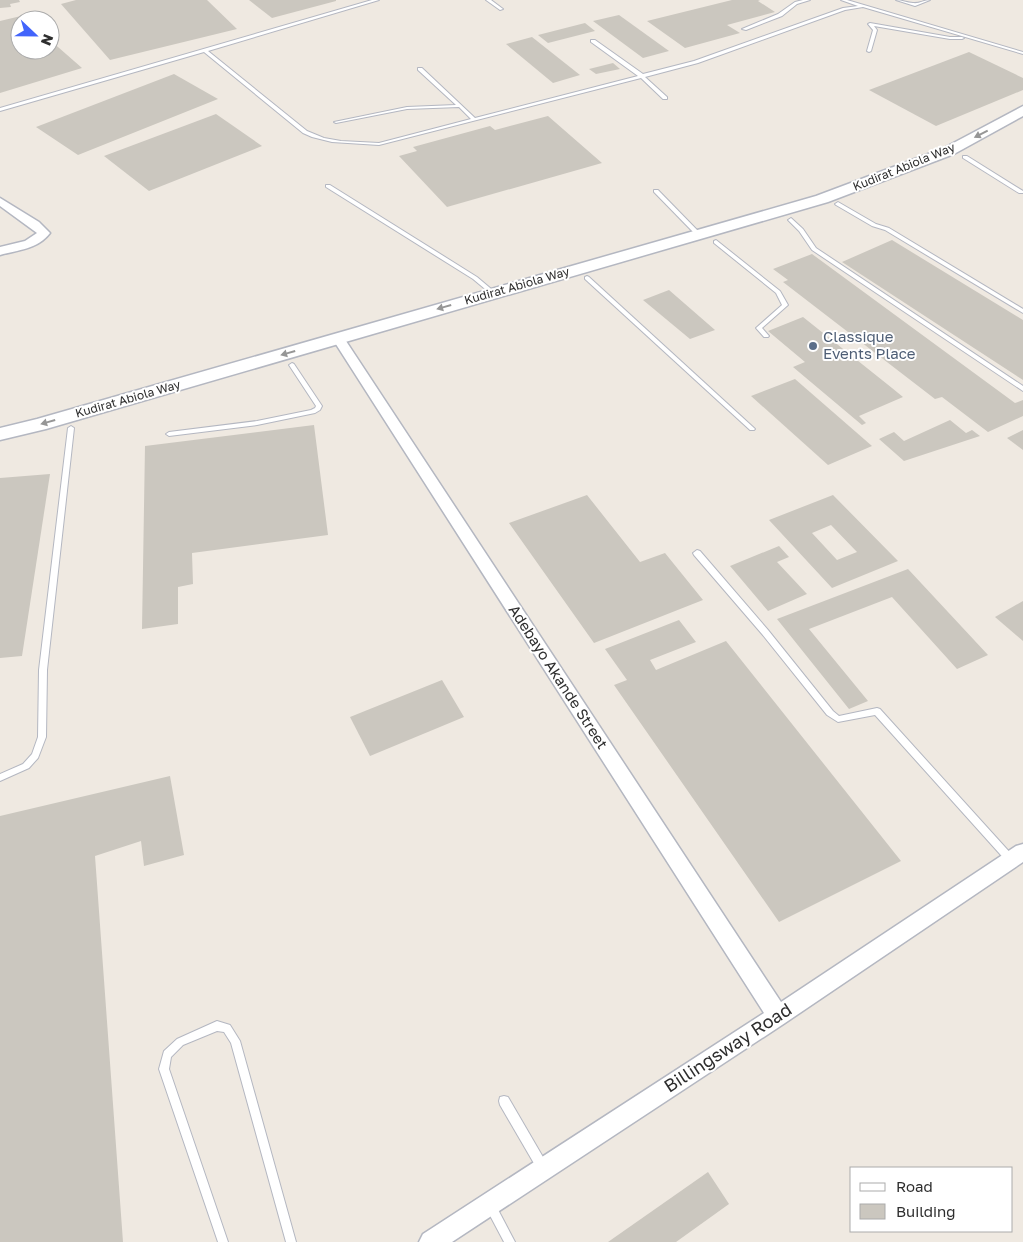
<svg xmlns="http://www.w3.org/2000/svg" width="1023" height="1242" font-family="'Golos Text',sans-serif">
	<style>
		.building { fill: #cbc7bf; fill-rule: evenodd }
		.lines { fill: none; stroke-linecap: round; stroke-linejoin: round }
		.lane-casing { stroke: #b4b7c1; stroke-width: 2 }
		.street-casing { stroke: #b4b7c1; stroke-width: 3 }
		.secondary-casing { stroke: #b4b7c1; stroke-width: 3 }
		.lane { fill: #fff; fill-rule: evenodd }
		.street { fill: #fff; fill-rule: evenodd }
		.secondary { fill: #fff; fill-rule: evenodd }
		.oneway { fill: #969696 }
		.service-dot { fill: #5c6f8a; stroke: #fff; stroke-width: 2 }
		.labels { text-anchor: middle; stroke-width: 4; stroke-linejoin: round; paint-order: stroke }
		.far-street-label { font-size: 12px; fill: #2e2e2e; stroke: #fff }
		.service-label { font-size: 15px; fill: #4e5e75; stroke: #fff; text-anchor: start }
		.street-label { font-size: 15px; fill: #2e2e2e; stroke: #fff }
		.near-street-label { font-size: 18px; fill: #2e2e2e; stroke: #fff }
	</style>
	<rect width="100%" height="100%" fill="#efe9e1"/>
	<!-- building -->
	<g class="building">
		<path d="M0,0H19L20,2L10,4L11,7L0,8Z"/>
		<path d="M76,0H207L237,29L110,60L61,4Z"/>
		<path d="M249,0H336V1L272,18Z"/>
		<path d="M732,0H760L758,1L775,12L727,25L740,33L685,48L647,21Z"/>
		<path d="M619,15L669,51L643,58L593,21Z"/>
		<path d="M21,16L26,20H20V50H50V40L82,68L0,93V21Z"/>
		<path d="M585,23L595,31L548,43L538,35Z"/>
		<path d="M532,37L580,75L553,83L506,44Z"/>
		<path d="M969,52L1023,78V90L936,126L869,90Z"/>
		<path d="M613,63L620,69L596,74L589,69Z"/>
		<path d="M174,74L218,99L78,155L36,127Z"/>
		<path d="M216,114L262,146L149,191L104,156Z"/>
		<path d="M548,116L602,163L447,207L399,156L417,151L413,147L490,126L495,130Z"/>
		<path d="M892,240L1023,320V380L842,262Z"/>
		<path d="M812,254L1015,403L1023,400V416L988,432L942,397L935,399L783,282L788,280L773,269Z"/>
		<path d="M669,290L715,330L690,339L643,300Z"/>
		<path d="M803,317L892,388L903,397L859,416L866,423L862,425L793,367L805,362L768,331Z"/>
		<path d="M795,379L872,446L828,465L751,396Z"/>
		<path d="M950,420L966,433L972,430L980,436L904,461L879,439L894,432L904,441Z"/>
		<path d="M314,425L328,535L192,553L193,584L178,587V624L142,629L145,446Z"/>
		<path d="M1023,430V450L1007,438Z"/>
		<path d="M50,474L22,656L0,658V478Z"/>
		<path d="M587,495L640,562L665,553L703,600L594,643L509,523Z"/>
		<path d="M833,495L898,561L832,588L769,520ZM831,525L857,552L837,560L812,533Z"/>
		<path d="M779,546L789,557L777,562L807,594L768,611L730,566Z"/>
		<path d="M908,569L988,655L957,669L892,597L809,629L868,701L849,709L777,619Z"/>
		<path d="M1023,601V641L995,617Z"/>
		<path d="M679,620L696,642L650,660L656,670L726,641L901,861L779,922L614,685L627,680L605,649Z"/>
		<path d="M442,680L464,717L370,756L350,717Z"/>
		<path d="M170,776L184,855L144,866L141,841L95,856L123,1242H0V816Z"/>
		<path d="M708,1172L729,1204L676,1242H608Z"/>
	</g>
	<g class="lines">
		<!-- lane casing -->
		<g class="lane-casing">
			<g id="lane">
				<path d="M372,0H379L208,51L307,131L324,138L341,141L379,143L471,119L459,107L407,109L336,123L334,122L407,107L456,105L418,70V68H422L475,118L638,76L591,42V40H595L643,74L694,61L843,8L858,6L841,0H847L1023,52V54L863,7L845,10L698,63L645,77L667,97V99H663L641,78L379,145L332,142L312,137L303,133L204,52L0,111V108Z"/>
				<path d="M486,0H491L503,9L500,10Z"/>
				<path d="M803,0H810L797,4L782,16L746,30L742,29L778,14L795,2Z"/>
				<path d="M896,0C902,0 907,3 913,3C919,4 924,0 930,0L915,6Z"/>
				<path d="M870,23L950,37H962L964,38L962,39H950L874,26L877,30L871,51L869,52L867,51L873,30L868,24Z"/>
				<path d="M963,156H967L1023,191V193H1019L963,158Z"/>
				<path d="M326,185H330L477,277L496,293L495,294H491L473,279L326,187Z"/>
				<path d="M654,190H658L700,233V235H696L654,192Z"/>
				<path d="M838,202L876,224L889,228L1023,309V313L885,230L872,226L836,205L835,204Z"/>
				<path d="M791,218L803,229L816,248L1023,386V391L812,250L799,231L788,220Z"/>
				<path d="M716,240L780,291L788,305L762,328L769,336L768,337H764L756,328L782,305L776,293L714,243V241Z"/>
				<path d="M587,276L589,277L754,428L755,429L754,430H750L585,279V277Z"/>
				<path d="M292,363L294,364L322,406L320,410L315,413L257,425L169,436L166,434L169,432L257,421L311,410L315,408L316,406L289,365Z"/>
				<path d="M71,426L74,428L47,670L46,737L38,758L29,768L0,781V774L23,764L32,754L38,737L39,670L68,428Z"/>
				<path d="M697,550L700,551L768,630L833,711L839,716L877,708L880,709L1014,857L1015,860L1014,863L1011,864L1008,863L875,715L838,722L827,715L762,634L694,555L693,553Z"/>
				<path d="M217,1021L230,1025L240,1041L296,1242H286L231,1043L224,1032L217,1031L183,1045L171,1057L169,1069L228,1242H218L159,1069L164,1051L177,1039Z"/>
				<path d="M504,1096L508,1097L547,1164L548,1168L547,1172L543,1173L539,1172L500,1105L499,1101L500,1097Z"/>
				<path d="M490,1201L494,1202L515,1242H504L485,1206L486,1202Z"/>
			</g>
		</g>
		<!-- street casing -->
		<g class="street-casing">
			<g id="street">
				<path d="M0,198L39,222L50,233C38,249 18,250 0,255V247L25,241L37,233L0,206Z"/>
				<path d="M338,334L344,338L781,1002L1016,846L1023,844V862L785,1023L452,1242H419L423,1234L764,1013L332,338Z"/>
			</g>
		</g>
		<!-- secondary casing -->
		<g class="secondary-casing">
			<path id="secondary" d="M1023,106V116L954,154L828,202L46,429L0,440V428L37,419L816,196L944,148Z"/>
		</g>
		<!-- lane -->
		<use href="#lane" class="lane"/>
		<!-- street -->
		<use href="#street" class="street"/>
		<!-- secondary -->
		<use href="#secondary" class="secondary"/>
	</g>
	<!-- one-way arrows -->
	<defs><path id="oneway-solid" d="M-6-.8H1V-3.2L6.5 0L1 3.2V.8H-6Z" transform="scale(1.25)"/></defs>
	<g class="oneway">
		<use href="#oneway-solid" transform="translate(981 134) rotate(153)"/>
		<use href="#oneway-solid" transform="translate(444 307) rotate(164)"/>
		<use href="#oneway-solid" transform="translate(288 353) rotate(164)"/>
		<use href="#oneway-solid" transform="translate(48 422) rotate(164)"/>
	</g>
	<!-- markers -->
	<circle class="service-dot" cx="813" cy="346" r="5"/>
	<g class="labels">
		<!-- far-street labels -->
		<g class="far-street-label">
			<text transform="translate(904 167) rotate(-22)" y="4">Kudirat Abiola Way</text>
			<text transform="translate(517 286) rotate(-16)" y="4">Kudirat Abiola Way</text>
			<text transform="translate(128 399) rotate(-16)" y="4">Kudirat Abiola Way</text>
		</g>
		<!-- service labels -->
		<g class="service-label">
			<text x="823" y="342">Classique<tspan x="823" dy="17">Events Place</tspan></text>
		</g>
		<!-- street labels -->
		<g class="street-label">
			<text transform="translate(558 677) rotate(57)" y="5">Adebayo Akande Street</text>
		</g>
		<!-- near-street labels -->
		<g class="near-street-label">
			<text transform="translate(728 1048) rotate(-33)" y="6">Billingsway Road</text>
		</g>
	</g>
	<!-- legend -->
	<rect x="850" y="1167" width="162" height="65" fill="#ffffff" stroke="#ababab"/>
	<rect x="860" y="1183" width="25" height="8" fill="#ffffff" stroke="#ababab"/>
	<text x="896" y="1192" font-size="15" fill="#2e2e2e">Road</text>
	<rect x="860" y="1204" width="25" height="15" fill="#cbc7bf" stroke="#ababab"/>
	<text x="896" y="1217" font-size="15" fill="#2e2e2e">Building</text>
	<!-- north arrow -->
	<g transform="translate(35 35) rotate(112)"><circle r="24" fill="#ffffff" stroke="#ababab"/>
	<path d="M0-4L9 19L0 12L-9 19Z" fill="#4264fb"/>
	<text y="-8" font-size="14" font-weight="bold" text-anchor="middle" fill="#2e2e2e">N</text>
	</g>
</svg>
